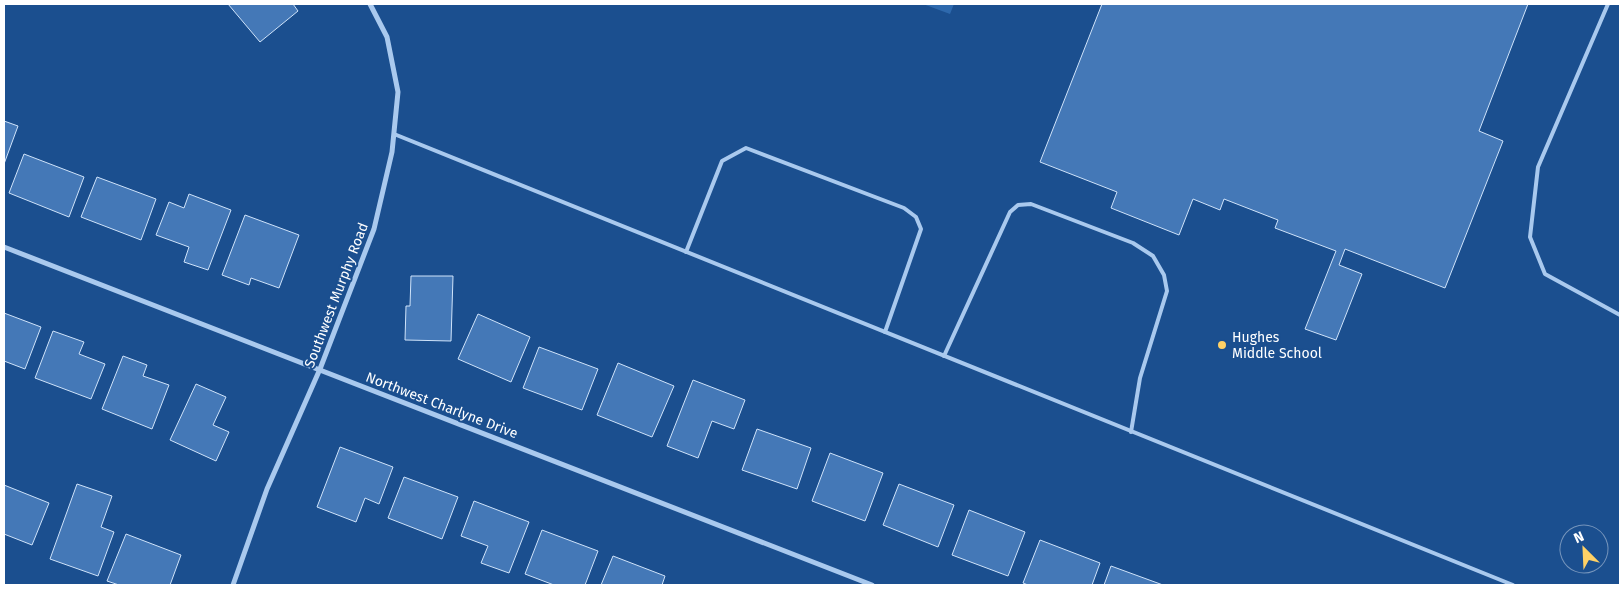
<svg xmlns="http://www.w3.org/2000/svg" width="1624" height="589" font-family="'Fira Sans',sans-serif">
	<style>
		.green { fill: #2e69ad }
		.building { fill: #4478b7; stroke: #cfe3fa }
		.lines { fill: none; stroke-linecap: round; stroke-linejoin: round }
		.service { stroke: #a9c9ee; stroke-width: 4 }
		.minor { stroke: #a9c9ee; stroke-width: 5 }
		.poi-dot { fill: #ffd166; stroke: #1b4f8f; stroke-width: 2 }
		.labels { text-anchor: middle; stroke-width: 4; stroke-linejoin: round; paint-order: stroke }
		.street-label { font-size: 14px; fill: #fff; stroke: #1b4f8f }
		.poi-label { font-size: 14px; fill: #fff; stroke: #1b4f8f; text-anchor: start }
	</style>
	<rect width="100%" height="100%" fill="#1b4f8f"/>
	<!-- green -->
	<path class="green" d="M923,4H954L950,14Z"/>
	<!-- building -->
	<g class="building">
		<path d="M228,4H293L298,11L260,42Z"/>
		<path d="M1102,4H1528L1479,131L1503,141L1445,288L1345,249L1339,265L1362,274L1336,340L1305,329L1336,251L1275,228L1278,220L1224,199L1220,210L1193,199L1179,235L1111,208L1117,192L1040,162Z"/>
		<path d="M4,121L18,126L4,164Z"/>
		<path d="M24,154L84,177L69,217L9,193Z"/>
		<path d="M97,177L156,199L141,240L81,217Z"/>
		<path d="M189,194L231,210L208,270L184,262L189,247L156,235L169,202L184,208Z"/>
		<path d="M245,215L299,235L279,288L251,278L249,285L222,275Z"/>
		<path d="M411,276H453L451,341L405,340L406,306H410Z"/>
		<path d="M4,313L41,327L25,369L4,361Z"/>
		<path d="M478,314L530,337L511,382L458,359Z"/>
		<path d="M53,331L84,342L79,354L105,364L91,399L35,378Z"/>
		<path d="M539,347L598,369L582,410L523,388Z"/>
		<path d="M123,356L147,365L143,376L169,385L152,429L102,409Z"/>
		<path d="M618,363L674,386L652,437L597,415Z"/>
		<path d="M693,380L745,400L734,429L712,421L698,458L667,446Z"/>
		<path d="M196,384L226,397L213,425L229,432L216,461L170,440Z"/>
		<path d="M757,429L811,448L797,489L742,470Z"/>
		<path d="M340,447L393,467L379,504L365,498L356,522L317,507Z"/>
		<path d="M830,453L883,473L865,521L812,501Z"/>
		<path d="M404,477L458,497L442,539L388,518Z"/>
		<path d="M77,484L112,496L101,527L114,532L98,576L50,559Z"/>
		<path d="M899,484L954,505L938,547L883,525Z"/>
		<path d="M4,485L49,503L32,545L4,534Z"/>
		<path d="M474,501L529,522L509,573L481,563L488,546L461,536Z"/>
		<path d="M969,510L1025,532L1008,576L952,555Z"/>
		<path d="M542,530L598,551L585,585H554L525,574Z"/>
		<path d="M126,534L181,555L170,585H119L107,581Z"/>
		<path d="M1040,540L1100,563L1092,585H1028L1023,583Z"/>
		<path d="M613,556L665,576L662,585H601Z"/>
		<path d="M1111,566L1163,585H1104Z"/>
	</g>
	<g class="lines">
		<!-- service -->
		<g class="service">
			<path d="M1608,4L1538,167L1530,237L1545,274L1620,315"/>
			<path d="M394,134L1513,585"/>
			<path d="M686,252L722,161L746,148L904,208L916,217L921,229L885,332"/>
			<path d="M944,356L1010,212L1018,205L1031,204L1133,243L1153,256L1164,275L1167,291L1140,378L1131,432"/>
		</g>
		<!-- minor -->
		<g class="minor">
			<path d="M4,247L872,585"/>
			<path d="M233,585L267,489L320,369L374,229L392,152L398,92L387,37L370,4"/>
		</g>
	</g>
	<!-- markers -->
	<circle class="poi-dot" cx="1222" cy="345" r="5"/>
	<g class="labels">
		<!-- street labels -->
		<g class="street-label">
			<text transform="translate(336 295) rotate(-69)" y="5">Southwest Murphy Road</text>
			<text transform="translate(442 405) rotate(21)" y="5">Northwest Charlyne Drive</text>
		</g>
		<!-- poi labels -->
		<g class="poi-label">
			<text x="1232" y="342">Hughes<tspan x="1232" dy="16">Middle School</tspan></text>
		</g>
	</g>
	<!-- border -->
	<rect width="1624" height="589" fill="none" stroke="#ffffff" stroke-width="10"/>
	<!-- north arrow -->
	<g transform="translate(1584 549) rotate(336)"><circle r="24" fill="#1b4f8f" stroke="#7695bc"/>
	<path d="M0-4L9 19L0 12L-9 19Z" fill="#ffd166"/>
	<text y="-8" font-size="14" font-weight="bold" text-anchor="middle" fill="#ffffff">N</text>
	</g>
</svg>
